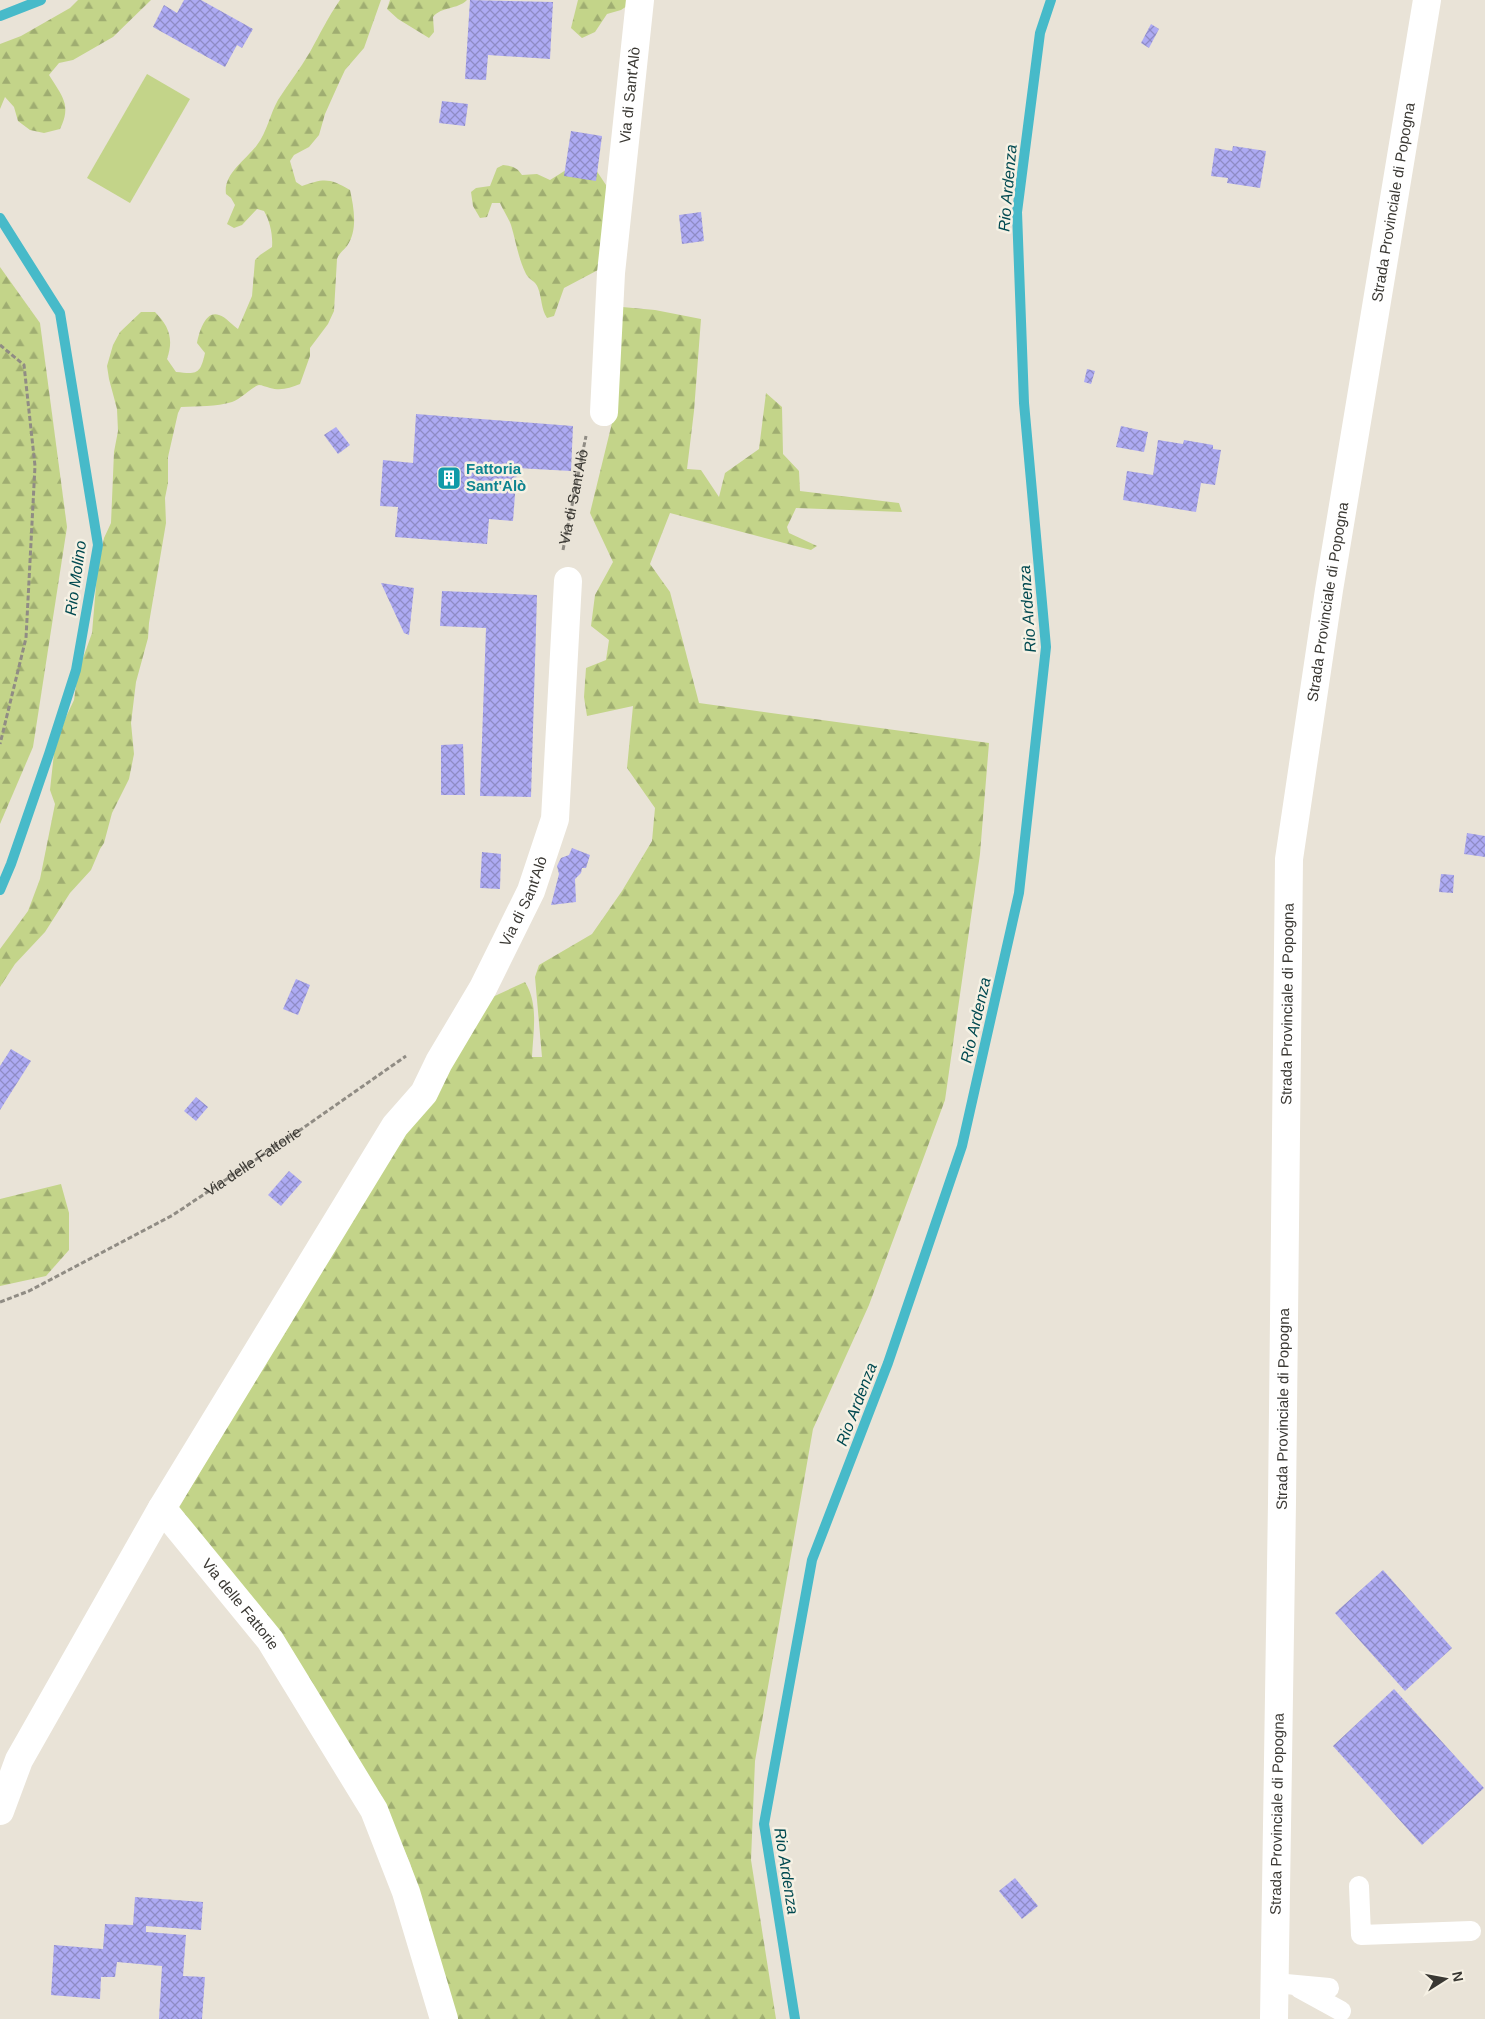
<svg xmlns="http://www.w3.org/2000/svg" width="1485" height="2019" font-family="Helvetica,sans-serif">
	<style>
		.green { fill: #c3d489 }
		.forest { fill: url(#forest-firs) }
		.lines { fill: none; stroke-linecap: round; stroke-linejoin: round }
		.stream { stroke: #47bac9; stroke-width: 10 }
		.building { fill: url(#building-cross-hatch) }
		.path { stroke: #908c84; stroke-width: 3; stroke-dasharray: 5 2.5; stroke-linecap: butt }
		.lane { stroke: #fff; stroke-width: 20 }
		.street { stroke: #fff; stroke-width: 28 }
		.secondary { stroke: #fff; stroke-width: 28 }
		.labels { text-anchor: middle; stroke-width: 5; stroke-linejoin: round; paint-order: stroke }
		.street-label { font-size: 15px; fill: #3a3833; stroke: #f6f1e4 }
		.culture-label { font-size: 15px; font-weight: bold; fill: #0d838f; stroke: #f6f1e4; text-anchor: start }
		.water-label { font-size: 16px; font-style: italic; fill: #004950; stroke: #f6f1e4 }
	</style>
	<defs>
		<pattern id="forest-firs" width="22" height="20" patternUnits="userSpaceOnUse" patternTransform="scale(1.25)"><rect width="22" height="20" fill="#c3d489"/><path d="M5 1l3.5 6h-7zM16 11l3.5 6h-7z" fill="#9fad71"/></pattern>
		<pattern id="building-cross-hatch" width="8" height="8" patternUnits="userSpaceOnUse" patternTransform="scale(1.25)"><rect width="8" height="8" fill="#adaaf3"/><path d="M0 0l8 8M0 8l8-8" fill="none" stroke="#8e8bc5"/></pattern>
	</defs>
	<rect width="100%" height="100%" fill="#e9e3d7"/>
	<!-- green -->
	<path class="green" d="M147,74L190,99L130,203L87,178Z"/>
	<!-- forest -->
	<g class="forest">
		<path d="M78,0H151L113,37L73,60L59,63L49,75C62,96 72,105 60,129L44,133L30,130L18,121L14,107L5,97L0,109V44L21,36L70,8Z"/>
		<path d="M340,0H381L364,48L345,70L338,85L325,114L319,135L309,147L294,155L290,161L296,182L302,186C324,178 330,178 350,190C354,208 358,230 347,246C343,251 339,253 337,259L334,311L328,324L310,348V356L300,384C290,388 281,391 270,388C266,387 262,385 259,385C253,386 241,399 232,402C216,407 198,406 181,407L178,413L168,457V483L165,498L166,523L149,623L148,638L136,682L131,723L134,754L129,779L112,813L104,843L100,849L91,870L70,893L45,932L15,964L0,987V949L28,911L40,879L55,804L50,790L54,753L65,719L74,700L78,672L92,633L97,574L104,538L111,523L114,452L118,431L117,409L109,379L107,366L113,345L120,332L141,312H155C169,326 174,339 167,359L176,372C197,374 200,375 205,353L197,343C199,333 205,310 219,315C226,317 233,326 238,329L252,296L255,260L260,255L272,247C273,235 270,221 264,211L257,209L242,225L234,228L227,224L235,205L231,198L226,194C223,174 246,160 257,145C267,132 270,114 278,100C288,84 300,69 310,52C320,34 328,17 340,0Z"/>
		<path d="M390,0H467C457,10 442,6 433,17L434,32L429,38L398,19L387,9Z"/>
		<path d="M578,0H636L621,10L607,14L595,32L582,38L571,28Z"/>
		<path d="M503,165C512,166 517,167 522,175L537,174L550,180L574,165L594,167L606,185L607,192L598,270L564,288L554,316L547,318C541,309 542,298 538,288C536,281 529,280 526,274C518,258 516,241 511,225C508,217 503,210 500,203H492L487,217L480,218L473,206L471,192L476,188L490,186L497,168Z"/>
		<path d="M0,267L40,323L67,527L33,747L0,824Z"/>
		<path d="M622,307L655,310L701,319L694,411L687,469L701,470L719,497L725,473L759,449L766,393L782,407L783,454L799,471L800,491L899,503L902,512L796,508L787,527L789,533L817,546L811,550L670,513L650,564L670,592L699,703L989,743L980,854L945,1100L869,1305L813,1429L755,1761L751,1860L776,2019H455L410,1863L386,1811L177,1511L400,1130L486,1000L525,982C539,1004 533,1032 532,1057H542L535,977L539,965L592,934L622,891L652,841L655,808L627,768L633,706L587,716L584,697L586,668L606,660L609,640L591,626L595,595L613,562L590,513L612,423Z"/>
		<path d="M61,1184L69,1213V1250L46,1276L0,1286V1199Z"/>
	</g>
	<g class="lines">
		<!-- stream -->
		<g class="stream">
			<path d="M0,16L41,0"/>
			<path d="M0,218L60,313L98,545L76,670L49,754L11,864L0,890"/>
			<path d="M795,2019L764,1824L812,1560L888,1363L962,1146L1019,893L1046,647L1024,403L1017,212L1040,33L1051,0"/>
		</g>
	</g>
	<!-- building -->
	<g class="building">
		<path d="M184,0H201L253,29L242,48L237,45L225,67L153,27L164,5L177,13Z"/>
		<path d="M470,0L553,2L550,59L488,55L486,80L465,79Z"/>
		<path d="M1151,24L1159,29L1149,48L1141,43Z"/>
		<path d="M442,101L468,104L465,126L439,123Z"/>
		<path d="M571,131L602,136L596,181L564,176Z"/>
		<path d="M1233,146L1266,151L1260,188L1227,183L1228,178L1211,176L1215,148L1232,151Z"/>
		<path d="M701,212L704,241L682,244L679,215Z"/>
		<path d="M1087,369L1095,371L1091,384L1084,382Z"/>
		<path d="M416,414L573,426L571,471L517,468L513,521L489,519L487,544L395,537L398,507L380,506L383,460L413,463Z"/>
		<path d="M1121,426L1148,432L1144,452L1116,447Z"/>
		<path d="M336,427L350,445L338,454L324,435Z"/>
		<path d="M1158,440L1183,444L1184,440L1213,445V449L1221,450L1215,485L1201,483L1196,512L1123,500L1127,471L1153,475Z"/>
		<path d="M381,583L414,588L409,635L404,633Z"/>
		<path d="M442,591L537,595L531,797L480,796L486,628L440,626Z"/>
		<path d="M463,744L465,795H441V745Z"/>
		<path d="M1467,833L1485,836V857L1464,854Z"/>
		<path d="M572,848L590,855L586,868H582L581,873L575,879L576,902L551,905L559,874L557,866L561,858L569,855Z"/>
		<path d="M482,852L501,854L500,889L480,888Z"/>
		<path d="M1441,874L1454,875L1453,893L1439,892Z"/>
		<path d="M296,979L310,985L298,1015L283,1009Z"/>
		<path d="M11,1049L31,1061L0,1110V1066Z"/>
		<path d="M196,1097L208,1107L196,1121L184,1111Z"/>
		<path d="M289,1171L302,1182L281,1206L268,1195Z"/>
		<path d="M1383,1570L1452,1648L1405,1691L1335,1613Z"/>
		<path d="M1394,1689L1484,1788L1422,1845L1333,1746Z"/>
		<path d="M1015,1878L1038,1906L1022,1919L999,1891Z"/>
		<path d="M135,1897L203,1902L201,1930L146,1926V1932L186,1935L183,1976L205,1977L202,2019H159L162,1966L117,1962L115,1977H101L100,1999L51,1995L54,1945L103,1949L105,1924L133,1925Z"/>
	</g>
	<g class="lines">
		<!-- path -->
		<g class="path">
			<path d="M0,345L24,365L35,466L26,638L0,744"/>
			<path id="s1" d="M563,550L586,436"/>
			<path id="s2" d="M0,1302L29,1291L173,1215L303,1128L406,1056"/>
		</g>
		<!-- lane -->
		<g class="lane">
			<path d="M1359,1886L1361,1935L1471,1931"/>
			<path d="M1275,1983L1329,1988"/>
			<path d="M1299,1988L1341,2011"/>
		</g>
		<!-- street -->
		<g class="street">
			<path id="s3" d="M604,412L611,273L640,0"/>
			<path id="s4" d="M162,1508L270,1640L374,1810L406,1892L444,2019"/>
			<path id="s5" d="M0,1811L19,1760L162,1508L395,1126L424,1093L439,1062L483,988L531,891L555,819L568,581"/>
		</g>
		<!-- secondary -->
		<path class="secondary" id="s6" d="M1274,2019L1282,1502L1289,859L1329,590L1427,0"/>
	</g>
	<!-- icons -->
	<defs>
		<g id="building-square" transform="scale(1.25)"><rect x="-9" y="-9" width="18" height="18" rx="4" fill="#0f9aa8" stroke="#f6f1e4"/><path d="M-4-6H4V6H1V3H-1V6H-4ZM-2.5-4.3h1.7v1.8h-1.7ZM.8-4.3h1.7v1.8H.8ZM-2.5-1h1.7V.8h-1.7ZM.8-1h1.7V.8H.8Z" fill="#fff"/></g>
	</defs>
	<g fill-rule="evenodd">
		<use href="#building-square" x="449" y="478"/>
	</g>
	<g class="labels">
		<!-- street labels -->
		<g class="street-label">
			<text dy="5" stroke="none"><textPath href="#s3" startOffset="318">Via di Sant'Alò</textPath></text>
			<text dy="5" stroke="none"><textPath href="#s6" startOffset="1825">Strada Provinciale di Popogna</textPath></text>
			<text dy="5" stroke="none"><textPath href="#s1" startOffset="54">Via di Sant'Alò</textPath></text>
			<text dy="5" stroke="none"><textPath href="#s6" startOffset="1420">Strada Provinciale di Popogna</textPath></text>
			<text dy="5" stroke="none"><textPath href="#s5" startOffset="1052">Via di Sant'Alò</textPath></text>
			<text dy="5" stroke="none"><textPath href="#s6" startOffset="1015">Strada Provinciale di Popogna</textPath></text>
			<text dy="5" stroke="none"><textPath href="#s2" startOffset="290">Via delle Fattorie</textPath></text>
			<text dy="5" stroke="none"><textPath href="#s6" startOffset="610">Strada Provinciale di Popogna</textPath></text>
			<text dy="5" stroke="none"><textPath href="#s4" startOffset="124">Via delle Fattorie</textPath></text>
			<text dy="5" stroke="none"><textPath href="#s6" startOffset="205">Strada Provinciale di Popogna</textPath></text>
		</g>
		<!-- culture labels -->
		<g class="culture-label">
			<text x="466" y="474">Fattoria<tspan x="466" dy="17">Sant'Alò</tspan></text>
		</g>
		<!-- water labels -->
		<g class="water-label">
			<text transform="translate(1007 188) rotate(-85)" y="6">Rio Ardenza</text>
			<text transform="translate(75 578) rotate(-82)" y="6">Rio Molino</text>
			<text transform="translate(1027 609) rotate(-94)" y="6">Rio Ardenza</text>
			<text transform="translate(975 1020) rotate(-77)" y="6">Rio Ardenza</text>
			<text transform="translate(856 1404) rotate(-69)" y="6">Rio Ardenza</text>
			<text transform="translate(787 1871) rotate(81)" y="6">Rio Ardenza</text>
		</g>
	</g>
	<!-- north arrow -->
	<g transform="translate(1445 1979) rotate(79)" stroke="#f6f1e4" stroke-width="4" paint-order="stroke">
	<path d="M0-4L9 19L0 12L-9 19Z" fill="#3a3833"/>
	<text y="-8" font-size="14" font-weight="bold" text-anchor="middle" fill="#3a3833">N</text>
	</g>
</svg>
